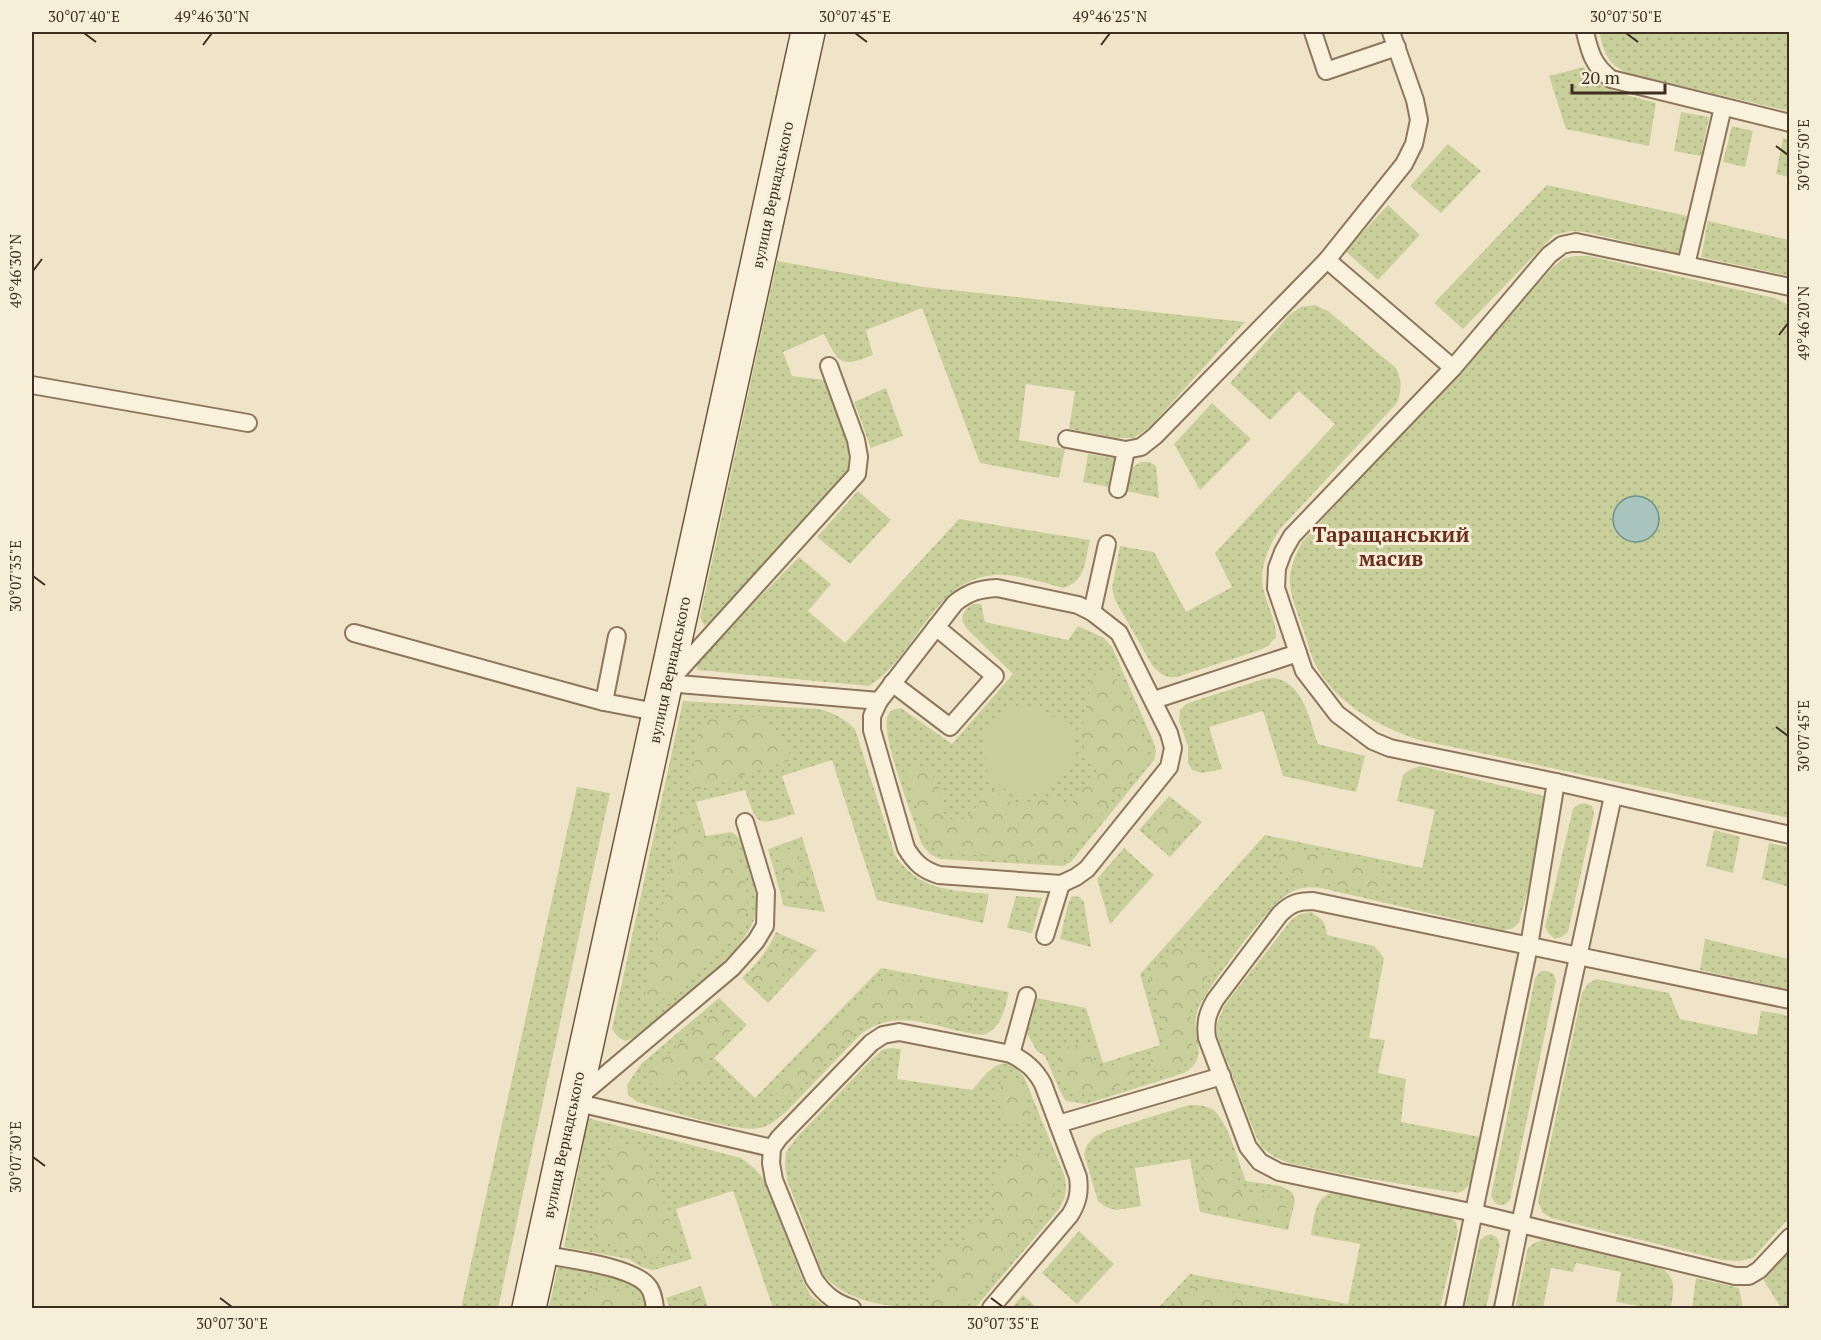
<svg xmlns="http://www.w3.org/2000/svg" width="1821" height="1340" font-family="'PT Serif',serif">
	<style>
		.grass { fill: url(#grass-dots) }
		.forest { fill: url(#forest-crowns) }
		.park { fill: #c9cf9b }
		.water { fill: #a9c4bc; stroke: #6f938a; stroke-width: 1.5 }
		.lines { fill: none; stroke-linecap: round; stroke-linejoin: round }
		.lane-casing { stroke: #8d765c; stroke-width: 20 }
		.secondary-casing { stroke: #6f573f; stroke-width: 36 }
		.lane { stroke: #faf1dc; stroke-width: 16 }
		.secondary { stroke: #faf1dc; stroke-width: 33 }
		.ticks { fill: none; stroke: #3d2e20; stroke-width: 2 }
		.labels { text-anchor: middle; stroke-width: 6; stroke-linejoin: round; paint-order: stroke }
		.street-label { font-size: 15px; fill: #3d2e20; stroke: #f7eed8 }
		.district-label { font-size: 21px; font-weight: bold; fill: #6b2e1e; stroke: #f7eed8 }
		.neatline { fill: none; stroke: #3d2e20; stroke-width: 2 }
		.ticks-label { font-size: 15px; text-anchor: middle; fill: #3d2e20 }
	</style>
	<defs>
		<pattern id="grass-dots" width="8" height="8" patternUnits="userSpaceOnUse" patternTransform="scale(1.5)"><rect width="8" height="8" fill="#c9cf9b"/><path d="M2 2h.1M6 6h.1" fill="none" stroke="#aeb285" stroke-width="1.8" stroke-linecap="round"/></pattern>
		<pattern id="forest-crowns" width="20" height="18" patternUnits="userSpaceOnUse" patternTransform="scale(1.5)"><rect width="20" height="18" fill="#c9cf9b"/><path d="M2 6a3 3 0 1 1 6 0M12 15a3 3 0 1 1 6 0" fill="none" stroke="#aeb285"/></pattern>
	</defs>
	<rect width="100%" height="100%" fill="#f0e4c8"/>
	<!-- grass -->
	<g class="grass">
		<path d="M1599,32H1789V111L1629,74C1607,64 1605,54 1599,32Z"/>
		<path d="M1584,67C1599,92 1630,95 1656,103L1649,146L1566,129L1549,76Z"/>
		<path d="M1681,112L1709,117L1701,156L1674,151Z"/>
		<path d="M1732,126L1753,131L1745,167L1723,162Z"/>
		<path d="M1783,138L1789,140V177L1776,174Z"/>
		<path d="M1448,144L1481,171L1441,213L1410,186Z"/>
		<path d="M1547,185L1687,216L1680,254L1585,232L1572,231L1554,235L1463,329L1434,303Z"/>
		<path d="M1388,205L1420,235L1378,280L1345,251Z"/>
		<path d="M1708,221L1789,240V276L1701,257Z"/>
		<path d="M1576,256H1589L1775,298L1789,305V818L1419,740C1379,726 1337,705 1316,666C1310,654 1307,639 1302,626C1289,589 1283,579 1302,542L1553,267L1564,258Z"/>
		<path d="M777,261L923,287L1245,322L1149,428L1134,438H1118L1069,429L1075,391L1026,384L1019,440L1065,449L1059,478L980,463L922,308L866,330L873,355C841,368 839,364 824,334L783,352L792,376L825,380L849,446L848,471L839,484L713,623L704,625L700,617Z"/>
		<path d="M1315,305L1328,311L1396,368C1402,381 1402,389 1397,403L1280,529C1268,547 1258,570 1264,592C1268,607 1276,621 1276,637L1268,646L1260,650L1177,677C1165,678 1160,674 1152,665L1115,600L1112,588L1120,546L1154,552L1186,612L1232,587L1215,553L1335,424L1299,391L1270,420L1230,383L1289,315L1301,307Z"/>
		<path d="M886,388L903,436L871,448L854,402Z"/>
		<path d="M1212,403L1251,439L1200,490L1174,444Z"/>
		<path d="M1088,454L1114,458L1108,487L1083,482Z"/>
		<path d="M1141,462H1150L1156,466L1159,498L1127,491L1133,467Z"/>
		<path d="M858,491L891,520L850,564L817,537Z"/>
		<path d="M959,519L1090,540C1085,560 1086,582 1063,588C1044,583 1024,576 1005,575C935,571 919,655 869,686L698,670L695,663L701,656L799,557L831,584L808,611L845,643Z"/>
		<path d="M973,604H981L985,622L1068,640L1078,626L1104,638L1112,647L1154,743L1156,751L1154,760L1071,862L1063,866L940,859L930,854L922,845C914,820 882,739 887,718C889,710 894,709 901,708L952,744L1013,674L967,629L962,621C963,612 966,608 973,604Z"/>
		<path d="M1275,678C1304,684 1309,719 1318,744L1365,756L1356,792L1283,776L1263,711L1209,727L1222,769L1202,773L1192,770L1188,763V746L1179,721L1180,710L1188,703L1264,679Z"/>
		<path d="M683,701L819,709C834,713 844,718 855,729L895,855C919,891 950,890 989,894L983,923L877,900L832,760L782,776L795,814C757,825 758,829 745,790L696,802L706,836L731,832C744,837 745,854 748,867C753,883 759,899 755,916C747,953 664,1012 634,1038L625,1041L618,1037L612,1029Z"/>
		<path d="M1421,766L1544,796L1547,802L1549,811L1519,923L1511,929L1502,930L1321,888C1307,886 1297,888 1286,895C1269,906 1202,994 1197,1012C1190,1038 1212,1056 1184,1073L1086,1104L1066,1101L1060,1091L1045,1056L1037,1051L1027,1034L1037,998L1086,1008L1103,1063L1160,1045L1140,974L1265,835L1422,868L1435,810L1397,801L1403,775L1411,769Z"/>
		<path d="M577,787L610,793L498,1308H461Z"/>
		<path d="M1169,796L1202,822L1170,857L1139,830Z"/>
		<path d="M1585,803L1592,806L1594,814L1568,932L1562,937L1555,939L1549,934L1545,927L1573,809L1579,804Z"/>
		<path d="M1714,830L1740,837L1733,873L1706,866Z"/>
		<path d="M802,837L825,912L784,906L768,849Z"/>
		<path d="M1769,843L1789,847V887L1762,879Z"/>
		<path d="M1124,848L1154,875L1110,924L1097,879Z"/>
		<path d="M1016,896L1042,898L1032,933L1007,928Z"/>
		<path d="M1072,896L1080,897L1084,902L1091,947L1060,939L1068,904Z"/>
		<path d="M1311,912C1322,919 1326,922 1327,935L1374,946L1384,958L1369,1038L1385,1040L1378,1073L1406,1079L1401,1122L1480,1137C1477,1154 1477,1188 1458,1193L1358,1177L1288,1163L1275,1157L1262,1148L1255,1134L1217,1035V1024L1224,1006L1292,919L1301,914Z"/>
		<path d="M776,932L817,950L768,1003L742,978C756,964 768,951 776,932Z"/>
		<path d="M1705,939L1789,959V990L1700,970Z"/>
		<path d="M881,968L1009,992C1004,1010 1003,1026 984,1035C940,1032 899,1003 859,1036L784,1114C776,1120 769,1126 760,1128C736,1133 664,1109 637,1102L628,1095L627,1085L641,1064L719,998L747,1025L714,1058L755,1098Z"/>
		<path d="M1541,971H1547L1554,974L1556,981L1510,1200C1502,1208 1496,1207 1491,1196L1535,978Z"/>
		<path d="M1596,979L1669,993L1680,1019L1757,1035L1761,1011L1782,1014L1789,1017V1218L1753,1258L1739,1261L1722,1260L1551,1218L1542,1212L1538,1201L1582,993L1588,984Z"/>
		<path d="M890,1048L901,1049L897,1079L972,1090C988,1072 1003,1048 1024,1077L1065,1177C1067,1190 1066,1197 1059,1209L975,1308C927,1308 859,1314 824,1276L787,1180L785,1165L786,1152L797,1137L872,1059L882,1050Z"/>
		<path d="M1189,1105C1197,1105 1205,1105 1212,1109C1227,1118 1239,1163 1246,1181L1281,1186L1292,1192L1295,1201L1288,1230L1200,1212L1190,1159L1135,1168L1141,1206L1116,1210L1106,1207L1098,1201L1084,1154L1087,1145L1094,1137L1106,1131Z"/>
		<path d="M588,1118L741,1158L754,1168L763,1178L804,1283L811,1296L827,1308H773L733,1191L676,1209L692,1259L653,1270L641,1267L629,1259L564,1247Z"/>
		<path d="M1331,1193L1449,1216L1456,1222L1458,1231L1440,1308H1158L1190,1274L1348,1304L1360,1244L1311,1235C1314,1220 1314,1198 1331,1193Z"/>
		<path d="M1079,1231L1114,1264L1077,1304L1042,1273Z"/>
		<path d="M1491,1234L1497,1238L1500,1245L1486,1308H1465L1480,1240L1485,1236Z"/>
		<path d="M1543,1240L1663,1269C1678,1281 1673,1291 1671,1308H1651L1616,1302L1621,1272L1576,1263L1573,1272L1551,1268L1543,1308H1515L1528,1248L1534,1243Z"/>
		<path d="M1789,1252V1308H1781L1763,1279Z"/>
		<path d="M558,1266C589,1272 641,1271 648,1308H549Z"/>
		<path d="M1696,1278L1739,1288L1743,1308H1692Z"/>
		<path d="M701,1286L708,1308H670L666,1298Z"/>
		<path d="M1023,1295L1037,1308H1011Z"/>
	</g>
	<!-- forest -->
	<g class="forest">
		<path d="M1099,670L1113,671L1146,744L1148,755L1071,852L1058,862L946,852L935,848L927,838L907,773L910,766L924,767L937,781L945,815L954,821L967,816L979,804V793L987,786L1015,805L1055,796L1069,806L1101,768L1085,755L1082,727L1091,681Z"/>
		<path d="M755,717C775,729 786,736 791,760L693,791L690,782L704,718Z"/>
		<path d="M1170,803L1193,821L1171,848L1148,829Z"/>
		<path d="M689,814L700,845L723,838L733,841C738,861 750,890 747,910C743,939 681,984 658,1003L648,1006L645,995L679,825Z"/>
		<path d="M796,847L811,893L791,899L777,854Z"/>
		<path d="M1284,848L1380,865L1387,877L1386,890L1376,892L1307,880L1290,881L1282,870L1278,854Z"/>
		<path d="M783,944L798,958L766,992L751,978Z"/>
		<path d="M1182,945L1198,954L1210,969C1208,973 1207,978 1205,982C1202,989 1194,994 1192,1002C1186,1024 1205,1061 1176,1069C1167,1071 1162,1072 1153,1070L1151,1060L1155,1053L1169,1046L1150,977L1169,953Z"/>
		<path d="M883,977L965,989L974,999L970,1014L958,1023C924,1016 897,1007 864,1022L787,1102L779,1099L775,1089Z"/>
		<path d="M716,1012L733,1028L703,1062L717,1077L667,1084L649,1083V1071Z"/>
		<path d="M1078,1044L1090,1048L1098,1070L1124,1062L1135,1069L1134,1080C1120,1084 1080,1103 1069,1089C1064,1082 1062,1069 1059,1061L1065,1048Z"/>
		<path d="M1006,1081H1012L1025,1095L1023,1101L1028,1109L1029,1119L1023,1123L1008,1125L1002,1119L1007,1104L1000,1102L996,1096L998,1089Z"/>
		<path d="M613,1140L644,1149L680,1249L654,1258L622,1246L593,1241Z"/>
		<path d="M1022,1152L1033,1155L1040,1153C1049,1160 1051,1167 1049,1178C1061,1191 1056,1208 1038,1212L1035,1229C1029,1234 1021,1236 1014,1241L1010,1258L997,1272L994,1278C984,1280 978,1284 974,1293C954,1301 959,1317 932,1304L929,1293L933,1283L940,1278C933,1248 942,1252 966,1244L964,1236L965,1226L975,1222H983L995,1210L988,1194L1010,1157Z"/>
		<path d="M1201,1160L1229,1161L1237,1191L1288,1200L1283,1222L1206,1207Z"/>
		<path d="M602,1286L609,1291L623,1289C630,1295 635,1299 634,1308H585L584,1303L588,1290Z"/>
		<path d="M1194,1286L1322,1307V1308H1173Z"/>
		<path d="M697,1298L701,1308H677L675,1304Z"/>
	</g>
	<!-- park -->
	<path class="park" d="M1040,707L1073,732L1072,762L1049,792L1015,797L987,775L985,734L1008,708Z"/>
	<!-- water -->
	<circle class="water" cx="1636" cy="519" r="23"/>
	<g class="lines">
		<!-- lane casing -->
		<g class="lane-casing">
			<g id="lane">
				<path d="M1313,32L1326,71L1397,47"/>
				<path d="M1585,32C1590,53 1593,65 1611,79L1790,123"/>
				<path d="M1327,260L1453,368"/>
				<path d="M1686,265L1723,107"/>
				<path d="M1790,287L1576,242L1562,245L1549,255L1453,368L1292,536L1283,552L1277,568L1276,588L1304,671L1337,714L1373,741L1390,748L1556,782L1790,835"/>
				<path d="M32,385L248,423"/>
				<path d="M1067,439L1126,450L1141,447L1155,436L1327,260L1404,164L1414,144L1419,120L1415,100L1391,32"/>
				<path d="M1118,489L1126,450"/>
				<path d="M997,588L1078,605L1092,612L1119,633L1169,733L1173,748L1169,767L1087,869L1076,877L1061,884L939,875C923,870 915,863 906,848L872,730V716L879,701L955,603C969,592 979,589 997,588Z"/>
				<path d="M1092,612L1107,544"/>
				<path d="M354,633L604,702L661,713"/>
				<path d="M674,676L857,474L859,457L856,440L829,366"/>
				<path d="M667,683L879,701"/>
				<path d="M892,683L950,727L995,676L936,627"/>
				<path d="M1154,700L1298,653"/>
				<path d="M604,702L617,636"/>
				<path d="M1045,936L1061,884"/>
				<path d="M1790,1000L1313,901C1299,901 1291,903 1280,914L1215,1000C1207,1014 1205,1023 1207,1038L1248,1147L1260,1162L1279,1172L1475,1213L1735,1276H1749L1759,1270L1790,1237"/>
				<path d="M1011,1054L1027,996"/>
				<path d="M579,1097L732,968L756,941L765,926L766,892L745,822"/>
				<path d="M574,1102L772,1148"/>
				<path d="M1058,1124L1222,1076"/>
				<path d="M540,1254C566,1259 632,1266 648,1286C653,1292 654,1301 655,1308"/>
				<path d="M852,1308C835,1303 824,1294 814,1279L774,1180L771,1163L772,1148L779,1138L871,1043L883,1035L899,1032L1011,1054C1026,1062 1035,1069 1043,1084L1078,1177C1080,1192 1078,1202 1070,1215L991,1308"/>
				<path d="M1454,1308L1529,946L1556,782"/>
				<path d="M1503,1308L1520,1224L1613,796"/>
			</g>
		</g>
		<!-- secondary casing -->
		<g class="secondary-casing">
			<path id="secondary" d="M529,1308L808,32"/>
		</g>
		<!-- lane -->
		<use href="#lane" class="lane"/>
		<!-- secondary -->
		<use href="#secondary" class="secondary"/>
	</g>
	<!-- ticks -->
	<path class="ticks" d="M84,33L96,42M855,33L867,42M1626,33L1638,42M203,45L212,33M1101,45L1110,33M1776,146L1788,155M33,271L42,259M1779,335L1788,323M33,576L45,585M1776,727L1788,736M33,1157L45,1166M220,1298L232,1307M991,1298L1003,1307"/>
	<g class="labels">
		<!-- street labels -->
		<g class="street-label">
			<text transform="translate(773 195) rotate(-78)" y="5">вулиця Вернадського</text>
			<text transform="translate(670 670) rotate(-78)" y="5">вулиця Вернадського</text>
			<text transform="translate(564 1145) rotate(-78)" y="5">вулиця Вернадського</text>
		</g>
		<!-- district labels -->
		<g class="district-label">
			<text x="1391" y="542">Таращанський<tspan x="1391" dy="24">масив</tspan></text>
		</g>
	</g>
	<!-- border -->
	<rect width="1821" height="1340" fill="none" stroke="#f7eed8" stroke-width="66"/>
	<!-- scale -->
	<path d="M1572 84v9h93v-9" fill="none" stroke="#3d2e20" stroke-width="3"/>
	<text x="1581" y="84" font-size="18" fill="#3d2e20" stroke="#f7eed8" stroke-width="4.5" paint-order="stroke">20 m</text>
	<rect x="33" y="33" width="1755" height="1274" class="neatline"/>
	<g class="ticks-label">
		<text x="84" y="22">30°07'40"E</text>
		<text x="212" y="22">49°46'30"N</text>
		<text x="855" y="22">30°07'45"E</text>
		<text x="1110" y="22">49°46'25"N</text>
		<text x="1626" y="22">30°07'50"E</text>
		<text transform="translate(1804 155) rotate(-90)" y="5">30°07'50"E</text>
		<text transform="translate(16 271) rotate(-90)" y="5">49°46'30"N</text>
		<text transform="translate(1804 323) rotate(-90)" y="5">49°46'20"N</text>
		<text transform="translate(16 576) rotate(-90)" y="5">30°07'35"E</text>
		<text transform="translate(1804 736) rotate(-90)" y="5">30°07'45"E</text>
		<text transform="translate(16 1157) rotate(-90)" y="5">30°07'30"E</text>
		<text x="232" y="1329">30°07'30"E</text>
		<text x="1003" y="1329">30°07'35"E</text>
	</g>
</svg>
